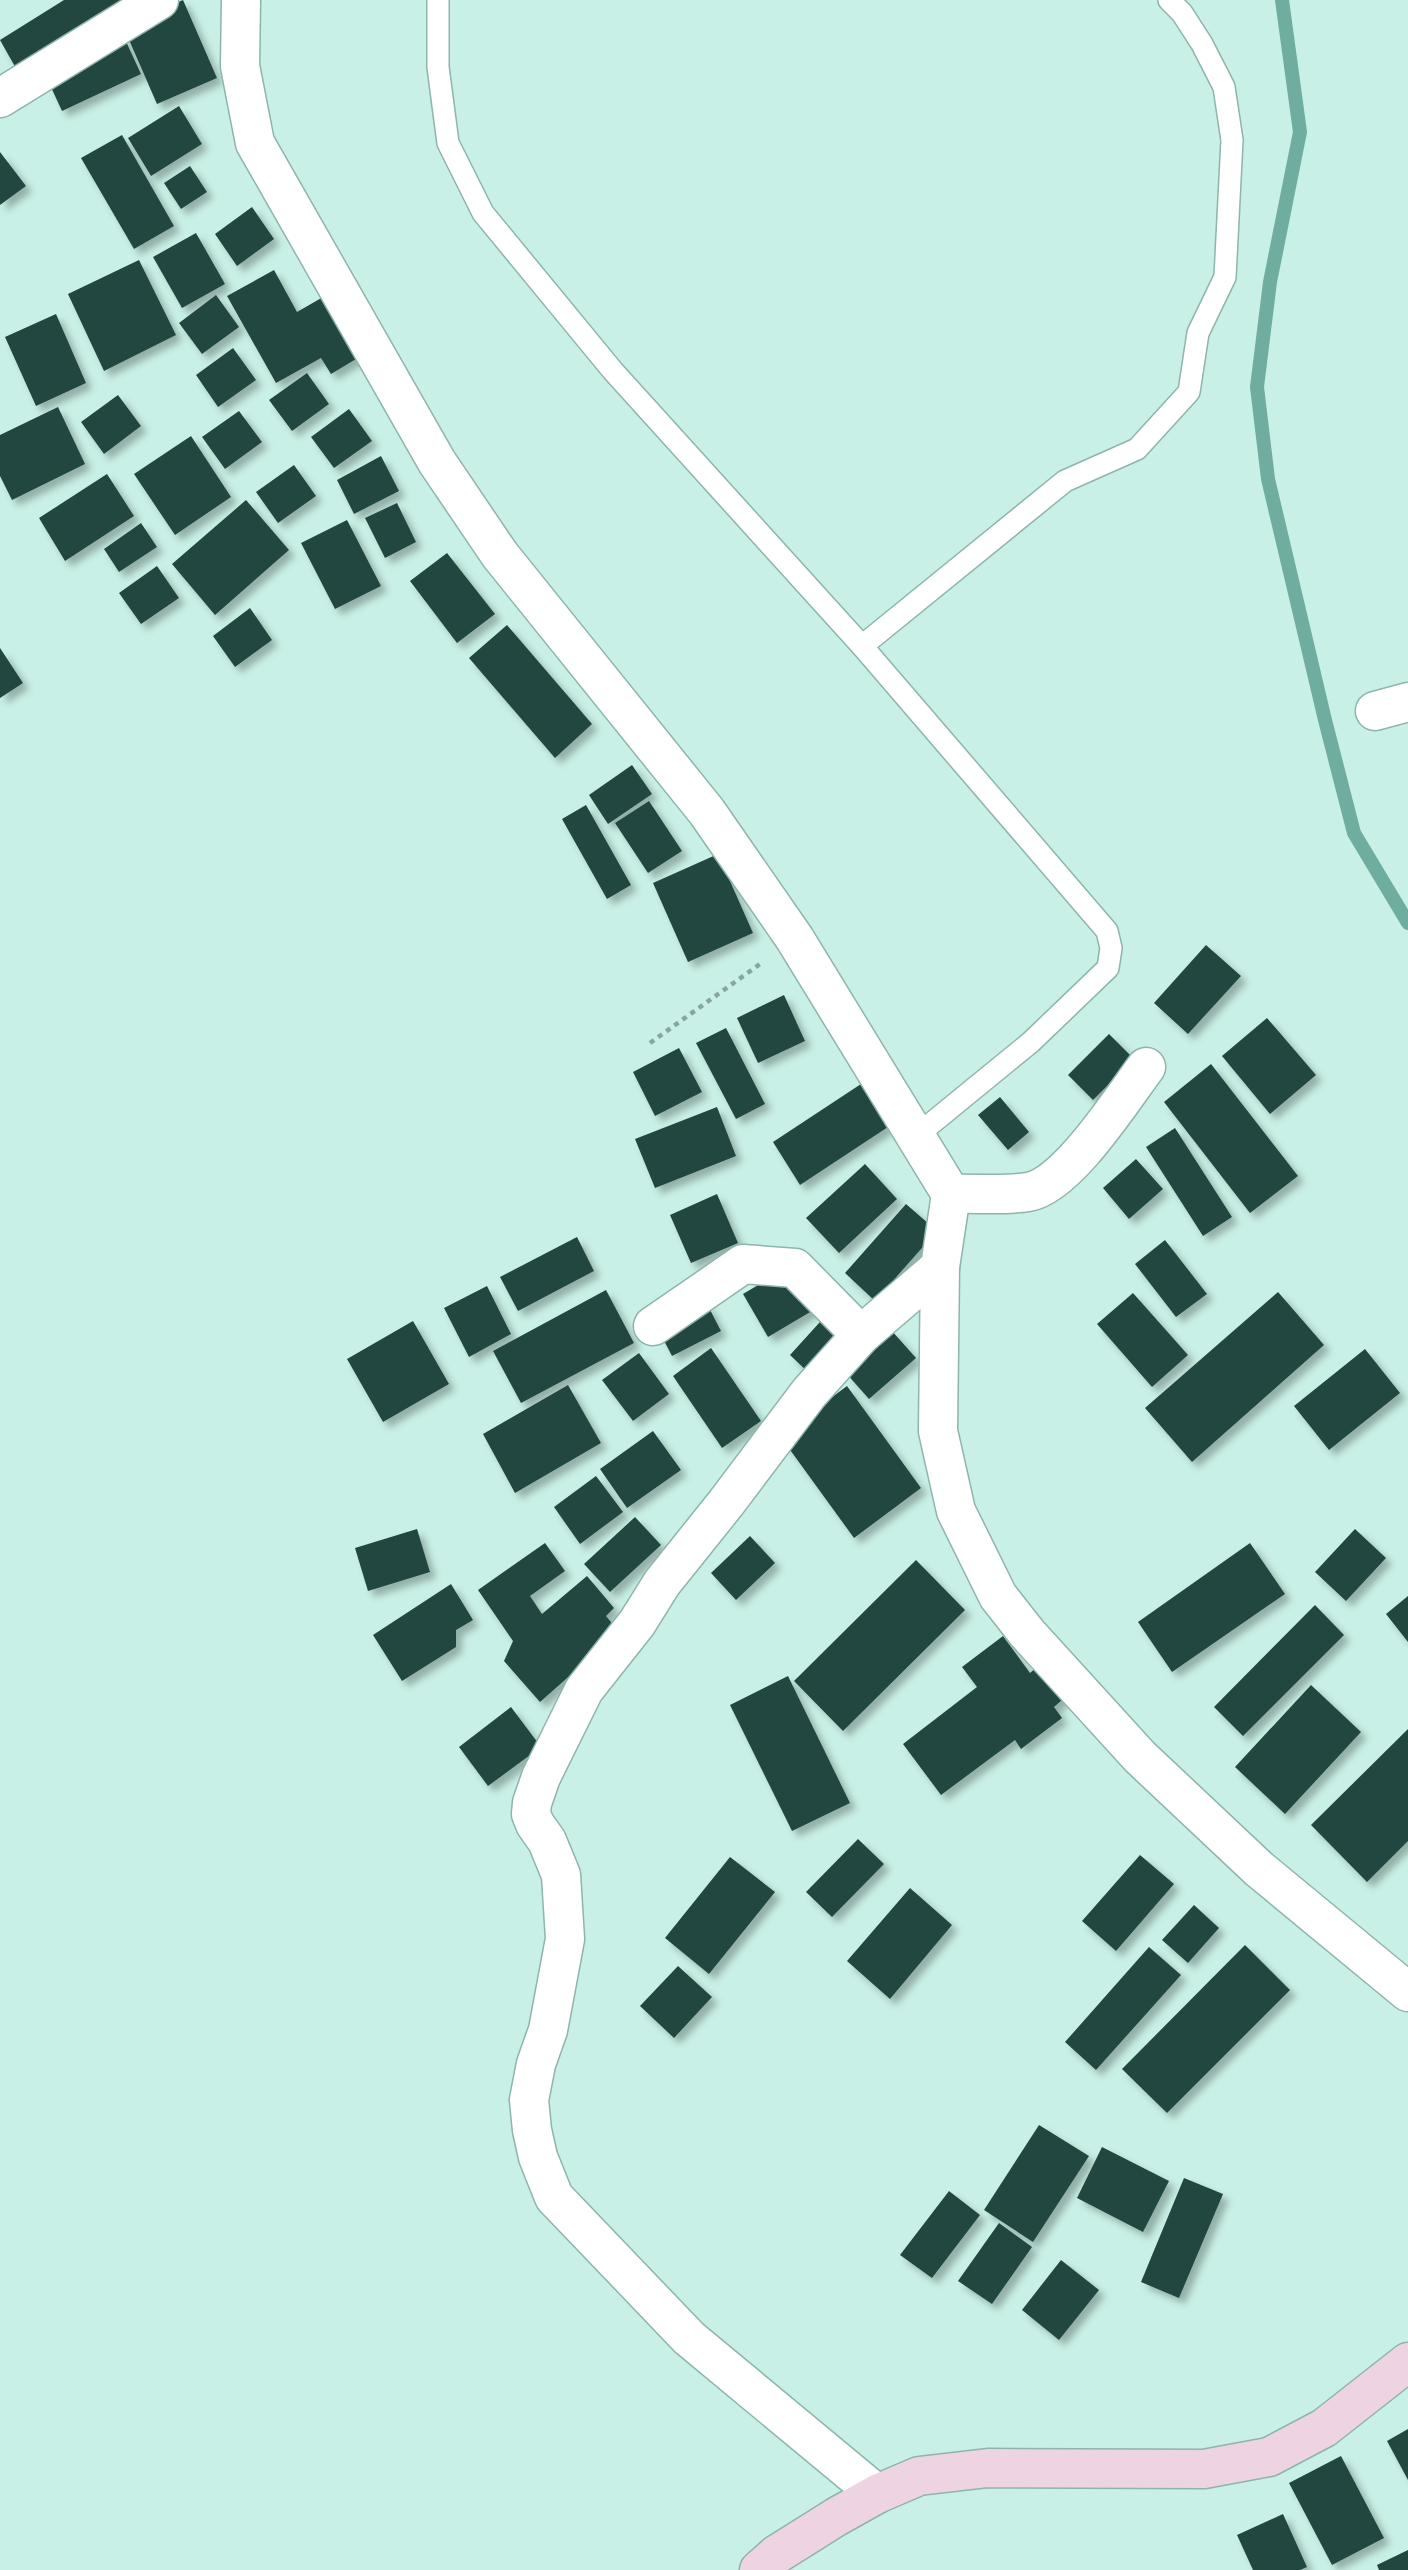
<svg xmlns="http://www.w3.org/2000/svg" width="1408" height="2570" font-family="Karla,sans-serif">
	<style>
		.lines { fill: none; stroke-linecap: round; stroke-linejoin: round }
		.stream { stroke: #6eada0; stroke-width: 14 }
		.building { fill: #24463f; filter: url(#shadow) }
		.lane-casing { stroke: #8eb4ab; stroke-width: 24 }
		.street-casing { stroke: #8eb4ab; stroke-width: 41 }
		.secondary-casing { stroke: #8eb4ab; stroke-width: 41 }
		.path { stroke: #88a59e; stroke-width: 4.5; stroke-dasharray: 5 5; stroke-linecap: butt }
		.lane { stroke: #fff; stroke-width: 21 }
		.street { stroke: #fff; stroke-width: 38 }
		.secondary { stroke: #eed4e3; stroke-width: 38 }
	</style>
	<defs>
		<filter id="shadow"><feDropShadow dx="6" dy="6" stdDeviation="3.5" flood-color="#0004"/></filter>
	</defs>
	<rect width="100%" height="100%" fill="#c9f0e6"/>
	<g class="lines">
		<!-- stream -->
		<path class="stream" d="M1282,0L1300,132L1270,282L1257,387L1268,479L1325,720L1354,833L1408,923"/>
	</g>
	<!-- building -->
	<g class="building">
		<path d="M64,0H136L22,79L0,40Z"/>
		<path d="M183,0L217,78L157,104L123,26Z"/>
		<path d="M123,35L141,74L62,111L44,72Z"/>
		<path d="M179,106L202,144L151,176L128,138Z"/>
		<path d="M122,135L174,226L134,249L81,158Z"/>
		<path d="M0,152L26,186L0,205Z"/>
		<path d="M190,166L207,192L181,209L164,183Z"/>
		<path d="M252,207L274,239L237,266L215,234Z"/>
		<path d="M196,233L225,284L182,308L153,257Z"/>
		<path d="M139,260L176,335L104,371L68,294Z"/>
		<path d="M274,270L297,312L330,293L366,353L331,374L321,358L276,383L227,296Z"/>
		<path d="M216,295L239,327L202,354L179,323Z"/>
		<path d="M56,314L86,383L36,406L5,337Z"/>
		<path d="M233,348L256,380L218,407L196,375Z"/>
		<path d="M307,373L329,404L292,431L269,400Z"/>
		<path d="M118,395L141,426L104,454L81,422Z"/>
		<path d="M58,407L85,464L12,500L0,476V435Z"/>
		<path d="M349,409L372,441L334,468L311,437Z"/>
		<path d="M239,411L262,442L225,469L202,437Z"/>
		<path d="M191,436L231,497L175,535L134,474Z"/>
		<path d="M381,456L399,491L354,514L337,480Z"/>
		<path d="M294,465L316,496L278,523L256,492Z"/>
		<path d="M107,474L134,516L65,561L39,518Z"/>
		<path d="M246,500L289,550L215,615L172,564Z"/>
		<path d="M397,503L416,542L385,558L365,518Z"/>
		<path d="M347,520L381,586L335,609L301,543Z"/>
		<path d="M141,523L157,547L119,572L104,549Z"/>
		<path d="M447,553L495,614L457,643L410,581Z"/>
		<path d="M157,566L179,598L141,624L119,593Z"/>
		<path d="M250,608L272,640L235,667L213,636Z"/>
		<path d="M507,625L592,724L555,758L469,658Z"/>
		<path d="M0,648L23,683L0,698Z"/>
		<path d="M632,765L652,794L608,824L589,795Z"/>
		<path d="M649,801L682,851L648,873L615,823Z"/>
		<path d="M586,805L631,885L607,899L562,819Z"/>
		<path d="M718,854L753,933L688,962L653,883Z"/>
		<path d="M1206,945L1241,976L1188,1034L1154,1003Z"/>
		<path d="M784,995L805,1041L758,1063L737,1018Z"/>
		<path d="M1267,1018L1316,1075L1270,1114L1222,1056Z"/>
		<path d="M726,1028L765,1104L736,1119L696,1043Z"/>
		<path d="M1109,1034L1134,1059L1093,1100L1068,1075Z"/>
		<path d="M679,1048L702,1092L655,1116L633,1072Z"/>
		<path d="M1211,1064L1298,1176L1250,1213L1164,1102Z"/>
		<path d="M861,1084L888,1127L800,1185L773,1142Z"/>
		<path d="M1000,1097L1029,1132L1008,1150L978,1115Z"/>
		<path d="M717,1107L736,1156L655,1188L635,1139Z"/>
		<path d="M1175,1128L1232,1217L1203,1236L1146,1147Z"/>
		<path d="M1136,1159L1163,1189L1129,1219L1103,1188Z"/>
		<path d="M865,1164L897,1199L839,1253L806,1218Z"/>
		<path d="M717,1194L738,1243L691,1263L670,1215Z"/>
		<path d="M906,1204L937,1231L875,1301L845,1273Z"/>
		<path d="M577,1237L594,1271L518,1311L500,1277Z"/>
		<path d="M1165,1240L1207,1294L1176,1317L1135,1264Z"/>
		<path d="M797,1262L822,1305L768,1337L743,1294Z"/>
		<path d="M487,1286L511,1334L469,1357L444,1308Z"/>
		<path d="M606,1290L634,1343L521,1403L493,1351Z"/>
		<path d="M1278,1292L1324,1345L1192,1462L1145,1408Z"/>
		<path d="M1133,1293L1188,1355L1152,1387L1097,1324Z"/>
		<path d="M707,1304L721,1331L672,1356L658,1329Z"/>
		<path d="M829,1312L851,1333L811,1375L790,1355Z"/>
		<path d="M413,1321L449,1384L383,1422L347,1359Z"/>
		<path d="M892,1331L916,1358L869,1399L846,1373Z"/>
		<path d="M711,1348L761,1421L722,1448L673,1376Z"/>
		<path d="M1365,1349L1400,1393L1329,1450L1294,1406Z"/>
		<path d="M639,1353L669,1394L633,1421L602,1380Z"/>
		<path d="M568,1385L601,1443L515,1493L483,1434Z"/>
		<path d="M847,1386L921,1488L854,1538L780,1436Z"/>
		<path d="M653,1431L681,1470L627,1508L600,1469Z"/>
		<path d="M596,1476L623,1512L580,1544L554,1507Z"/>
		<path d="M635,1517L661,1545L610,1592L584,1564Z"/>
		<path d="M417,1529L430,1572L368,1591L355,1548Z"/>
		<path d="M1355,1529L1386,1558L1346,1601L1315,1572Z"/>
		<path d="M750,1536L775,1563L736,1600L711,1573Z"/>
		<path d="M545,1543L565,1571L530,1596L542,1614L587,1576L614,1608L606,1616L619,1632L540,1702L504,1661L513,1641L478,1590Z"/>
		<path d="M1250,1543L1285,1594L1172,1672L1138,1622Z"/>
		<path d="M916,1560L965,1610L843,1731L794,1681Z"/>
		<path d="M451,1584L473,1620L456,1630V1647L402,1681L373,1635Z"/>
		<path d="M1408,1596V1642L1386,1614Z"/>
		<path d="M1315,1605L1344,1635L1243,1736L1214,1707Z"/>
		<path d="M1003,1636L1030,1673L1044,1661L1071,1692L1054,1707L1062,1718L1021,1749L1015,1740L941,1795L903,1744L977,1687L962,1667Z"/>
		<path d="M788,1676L850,1803L792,1831L730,1705Z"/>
		<path d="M1311,1685L1361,1732L1285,1814L1235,1767Z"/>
		<path d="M511,1707L541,1747L488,1786L459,1747Z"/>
		<path d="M1408,1729V1841L1367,1882L1311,1825Z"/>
		<path d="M858,1839L884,1864L832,1917L806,1892Z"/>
		<path d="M1140,1855L1174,1884L1116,1951L1082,1921Z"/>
		<path d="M730,1857L775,1892L709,1974L665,1938Z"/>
		<path d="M910,1888L952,1925L890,1999L847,1961Z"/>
		<path d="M1194,1905L1219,1928L1188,1963L1162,1940Z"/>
		<path d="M1245,1945L1290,1990L1167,2113L1122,2069Z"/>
		<path d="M1149,1947L1181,1975L1096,2070L1065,2042Z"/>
		<path d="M678,1966L712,1997L674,2038L640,2006Z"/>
		<path d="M1039,2125L1089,2156L1033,2242L984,2210Z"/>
		<path d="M1102,2147L1169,2181L1143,2232L1077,2198Z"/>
		<path d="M1184,2178L1223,2194L1179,2298L1141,2282Z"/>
		<path d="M949,2191L980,2215L932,2278L900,2255Z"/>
		<path d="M999,2223L1032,2247L992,2304L958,2281Z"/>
		<path d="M1061,2260L1099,2290L1059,2340L1022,2310Z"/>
		<path d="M1408,2429V2480L1387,2441Z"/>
		<path d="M1341,2456L1384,2538L1332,2565L1289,2483Z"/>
		<path d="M1283,2514L1307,2567L1300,2570H1253L1237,2535Z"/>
		<path d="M1408,2550V2570H1379L1377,2565Z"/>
	</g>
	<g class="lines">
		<!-- lane casing -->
		<g class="lane-casing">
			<g id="lane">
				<path d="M438,0V67L448,143L483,213L613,371L862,646L1107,931L1111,948L1108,968L1031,1042L916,1136"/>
				<path d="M862,646L1065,481L1137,449L1189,392L1198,333L1225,277L1232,140L1224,87L1202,44L1182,13L1169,0"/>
			</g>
		</g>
		<!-- street casing -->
		<g class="street-casing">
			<g id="street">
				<path d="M241,0L240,66L255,143L437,462L500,555L707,812L795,939L951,1194L940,1267L938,1431L956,1511L998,1596L1027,1633L1140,1757L1259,1869L1408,1992"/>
				<path d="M0,98L159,0"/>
				<path d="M1375,711L1408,702"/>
				<path d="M951,1194C976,1193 1003,1196 1028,1192C1067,1186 1122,1099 1146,1067"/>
				<path d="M653,1326L743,1264L795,1268L861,1335"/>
				<path d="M877,2494L689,2338L554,2197L538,2157L532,2130L529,2100L536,2064L548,2030L565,1939L561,1875L547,1841L535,1824L531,1814L532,1803L541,1777L584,1690L637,1623L662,1583L726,1503L809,1393L861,1335L940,1267"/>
			</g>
		</g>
		<!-- secondary casing -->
		<g class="secondary-casing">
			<path id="secondary" d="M759,2570L777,2554L836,2517L877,2494L919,2476L988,2468L1204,2469L1269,2457L1324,2428L1408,2362"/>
		</g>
		<!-- path -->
		<path class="path" d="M650,1043L760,964"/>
		<!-- lane -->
		<use href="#lane" class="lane"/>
		<!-- street -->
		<use href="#street" class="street"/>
		<!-- secondary -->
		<use href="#secondary" class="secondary"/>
	</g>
</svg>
